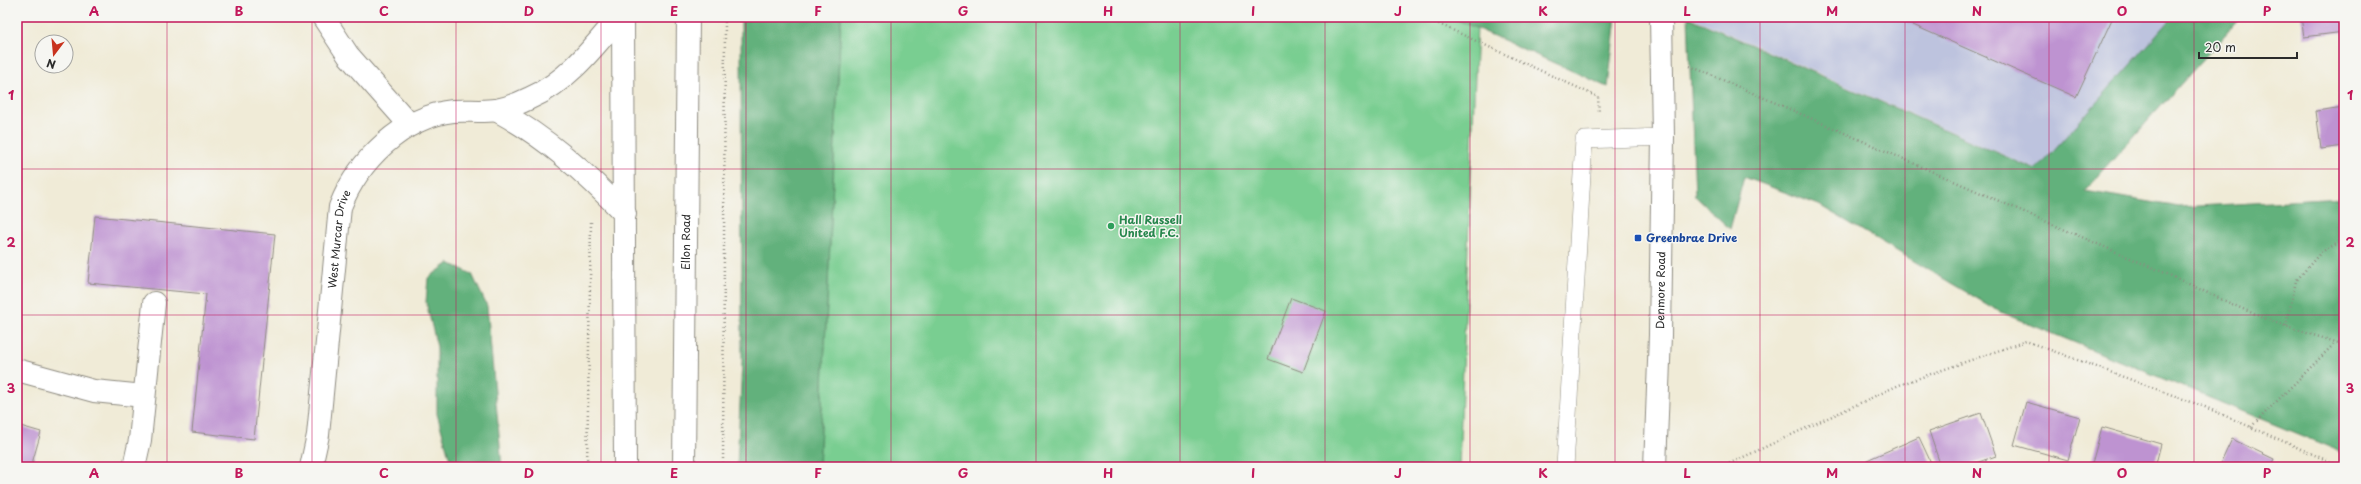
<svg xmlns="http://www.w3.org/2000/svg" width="2361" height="484" font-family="'Playpen Sans',sans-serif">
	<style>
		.industrial { fill: #bdc3de }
		.green { fill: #79ce91; stroke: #527c5e }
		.forest { fill: #62b17b; stroke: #466e53 }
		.building { fill: #be93d1 }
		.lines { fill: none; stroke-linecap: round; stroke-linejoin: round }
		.lane-casing { stroke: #8e8b81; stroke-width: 18 }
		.street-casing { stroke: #8e8b81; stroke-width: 24 }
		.secondary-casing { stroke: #8e8b81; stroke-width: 24 }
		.primary-casing { stroke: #8e8b81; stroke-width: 24 }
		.path { stroke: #8e8b81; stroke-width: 2.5; stroke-dasharray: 1 3; stroke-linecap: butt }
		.lane { stroke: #fff; stroke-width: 17 }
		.street { stroke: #fff; stroke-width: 22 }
		.secondary { stroke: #fff; stroke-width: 22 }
		.primary { stroke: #fff; stroke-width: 22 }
		.grid { fill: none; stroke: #c2185b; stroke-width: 1; stroke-opacity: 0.55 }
		.leisure-dot { fill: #2e9e5b; stroke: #f6f6f2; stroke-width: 1.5 }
		.transit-dot { fill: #1a4fb4; stroke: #f6f6f2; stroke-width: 1.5 }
		.labels { text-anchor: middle; stroke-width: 3; stroke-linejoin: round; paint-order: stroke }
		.leisure-label { font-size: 11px; font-weight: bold; fill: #27864d; stroke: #f6f6f2; text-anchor: start }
		.transit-label { font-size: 11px; font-weight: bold; fill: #164399; stroke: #f6f6f2; text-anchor: start }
		.street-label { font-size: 11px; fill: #2b2b2b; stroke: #f6f6f2 }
		.neatline { fill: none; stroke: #c2185b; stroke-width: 1.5 }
		.grid-label { font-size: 13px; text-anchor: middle; font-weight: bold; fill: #c2185b }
	</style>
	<rect width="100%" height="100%" fill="#f6f6f2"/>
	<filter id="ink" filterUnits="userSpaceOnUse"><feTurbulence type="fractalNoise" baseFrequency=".025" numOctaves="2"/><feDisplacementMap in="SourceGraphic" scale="8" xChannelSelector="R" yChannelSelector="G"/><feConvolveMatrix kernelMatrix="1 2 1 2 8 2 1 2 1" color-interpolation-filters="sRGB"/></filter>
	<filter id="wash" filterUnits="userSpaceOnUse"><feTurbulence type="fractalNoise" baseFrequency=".012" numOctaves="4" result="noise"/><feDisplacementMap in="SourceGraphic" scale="16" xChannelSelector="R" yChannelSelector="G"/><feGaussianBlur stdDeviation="0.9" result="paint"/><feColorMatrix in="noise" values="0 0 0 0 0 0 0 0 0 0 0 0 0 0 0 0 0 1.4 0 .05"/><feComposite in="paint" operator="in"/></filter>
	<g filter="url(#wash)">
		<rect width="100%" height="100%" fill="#f0ebd7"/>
		<!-- industrial -->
		<path class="industrial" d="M1691,17H2241L2085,191Z"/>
		<!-- green -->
		<path class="green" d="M841,17H1451L1477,27L1459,467H819Z"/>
		<!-- forest -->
		<g class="forest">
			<path d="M741,17H841L819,467H737L742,361Z"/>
			<path d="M1451,17H1616L1608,87Z"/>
			<path d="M1688,17L2036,170L2173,17H2241L2085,191L2179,207L2344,198V453L2000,312L1819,205L1744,177L1730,229L1695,196Z"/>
			<path d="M449,263L472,274L487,306L502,467H452L437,414V347L426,302L428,278Z"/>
		</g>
		<g id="blocks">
			<!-- building -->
			<g class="building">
				<path d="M1895,17H2113L2076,97Z"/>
				<path d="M2301,17H2344V32L2304,37Z"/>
				<path d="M2344,107V146L2321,149L2316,111Z"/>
				<path d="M95,216L275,234L254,439L192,432L206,294L88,283Z"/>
				<path d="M1291,298L1326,311L1303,372L1268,359Z"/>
				<path d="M2026,402L2080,417L2068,460L2014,445Z"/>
				<path d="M1981,413L1996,456L1964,467H1941L1929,431Z"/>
				<path d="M17,425L41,432L31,467H17Z"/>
				<path d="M2102,427L2161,444L2155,467H2091Z"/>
				<path d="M1919,437L1933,467H1870L1867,460Z"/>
				<path d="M2232,439L2274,459L2270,467H2219Z"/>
			</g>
		</g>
	</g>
	<g filter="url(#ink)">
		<use href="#blocks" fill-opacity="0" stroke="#8e8b81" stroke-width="1"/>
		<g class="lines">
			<!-- lane casing -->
			<g class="lane-casing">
				<path id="lane" d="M1565,467L1584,140L1663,137"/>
			</g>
			<!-- street casing -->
			<g class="street-casing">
				<g id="street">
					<path d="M323,17L348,55L410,125"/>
					<path d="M496,110C546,137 586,173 625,214"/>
					<path d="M17,370L94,391L144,396"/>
					<path d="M134,467L140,440L154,303"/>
					<path id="s1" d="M311,467L318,435L340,207C358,161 402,117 453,111C467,110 482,112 496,110C507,108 520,103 530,98C567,82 594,47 619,17"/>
				</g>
			</g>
			<!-- secondary casing -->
			<g class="secondary-casing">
				<g id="secondary">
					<path id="s2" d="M1655,467L1660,335L1663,137L1661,17"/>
				</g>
			</g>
			<!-- primary casing -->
			<g class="primary-casing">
				<g id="primary">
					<path d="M623,17L625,467"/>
					<path id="s3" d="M684,467L688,17"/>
				</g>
			</g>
			<!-- path -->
			<g class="path">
				<path d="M1424,17L1598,97L1599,113"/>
				<path d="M1690,66C1849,134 2006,205 2165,273C2200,289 2234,306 2269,320C2294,330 2319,336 2344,345"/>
				<path d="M2286,326L2296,281L2321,252L2344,240"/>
				<path d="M2251,427L2336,342"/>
				<path d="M587,467L591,222"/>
				<path d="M723,467L725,17"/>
				<path d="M1722,467L1899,385L2026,341L2205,407L2342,467"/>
			</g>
			<!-- lane -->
			<use href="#lane" class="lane"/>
			<!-- street -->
			<use href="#street" class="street"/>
			<!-- secondary -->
			<use href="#secondary" class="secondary"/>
			<!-- primary -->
			<use href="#primary" class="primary"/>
		</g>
	</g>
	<!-- grid -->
	<path class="grid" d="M167,17V467M312,17V467M456,17V467M601,17V467M746,17V467M891,17V467M1036,17V467M1180,17V467M1325,17V467M1470,17V467M1615,17V467M1760,17V467M1905,17V467M2049,17V467M2194,17V467M17,169H2344M17,315H2344"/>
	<!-- markers -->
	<circle class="leisure-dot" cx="1111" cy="226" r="4"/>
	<rect class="transit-dot" x="1634" y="234" width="8" height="8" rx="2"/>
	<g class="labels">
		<!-- leisure labels -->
		<g class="leisure-label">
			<text x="1119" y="224">Hall Russell<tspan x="1119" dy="13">United F.C.</tspan></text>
		</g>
		<!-- transit labels -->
		<g class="transit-label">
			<text x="1646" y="242">Greenbrae Drive</text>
		</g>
		<!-- street labels -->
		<g class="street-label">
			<text dy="4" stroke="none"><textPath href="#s1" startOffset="230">West Murcar Drive</textPath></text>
			<text dy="4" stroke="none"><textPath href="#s3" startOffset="225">Ellon Road</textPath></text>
			<text dy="4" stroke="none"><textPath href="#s2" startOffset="177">Denmore Road</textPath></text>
		</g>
	</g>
	<!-- margin -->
	<rect width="2361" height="484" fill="none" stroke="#f6f6f2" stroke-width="44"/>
	<!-- north arrow -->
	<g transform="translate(54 54) rotate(196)"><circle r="19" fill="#f6f6f2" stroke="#a5a5a2"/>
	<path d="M0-3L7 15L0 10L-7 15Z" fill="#c8321e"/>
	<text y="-6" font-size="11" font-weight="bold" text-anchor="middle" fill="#2b2b2b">N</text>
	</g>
	<!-- scale -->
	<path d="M2199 52v6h98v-6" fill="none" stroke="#2b2b2b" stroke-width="2"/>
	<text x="2205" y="52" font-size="12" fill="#2b2b2b" stroke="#f6f6f2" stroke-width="3" paint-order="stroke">20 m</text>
	<rect x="22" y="22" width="2317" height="440" class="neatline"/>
	<g class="grid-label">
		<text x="94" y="16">A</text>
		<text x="239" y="16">B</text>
		<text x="384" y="16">C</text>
		<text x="529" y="16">D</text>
		<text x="674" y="16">E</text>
		<text x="818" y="16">F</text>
		<text x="963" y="16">G</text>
		<text x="1108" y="16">H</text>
		<text x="1253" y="16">I</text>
		<text x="1398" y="16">J</text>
		<text x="1543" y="16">K</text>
		<text x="1687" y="16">L</text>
		<text x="1832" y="16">M</text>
		<text x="1977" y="16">N</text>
		<text x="2122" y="16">O</text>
		<text x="2267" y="16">P</text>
		<text x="11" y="100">1</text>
		<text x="2350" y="100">1</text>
		<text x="11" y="247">2</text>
		<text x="2350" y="247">2</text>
		<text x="11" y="393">3</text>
		<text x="2350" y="393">3</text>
		<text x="94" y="478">A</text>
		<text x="239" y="478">B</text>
		<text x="384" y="478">C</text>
		<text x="529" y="478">D</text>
		<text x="674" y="478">E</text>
		<text x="818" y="478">F</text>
		<text x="963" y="478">G</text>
		<text x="1108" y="478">H</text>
		<text x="1253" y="478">I</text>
		<text x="1398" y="478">J</text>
		<text x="1543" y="478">K</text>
		<text x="1687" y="478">L</text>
		<text x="1832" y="478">M</text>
		<text x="1977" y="478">N</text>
		<text x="2122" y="478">O</text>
		<text x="2267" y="478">P</text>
	</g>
</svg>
